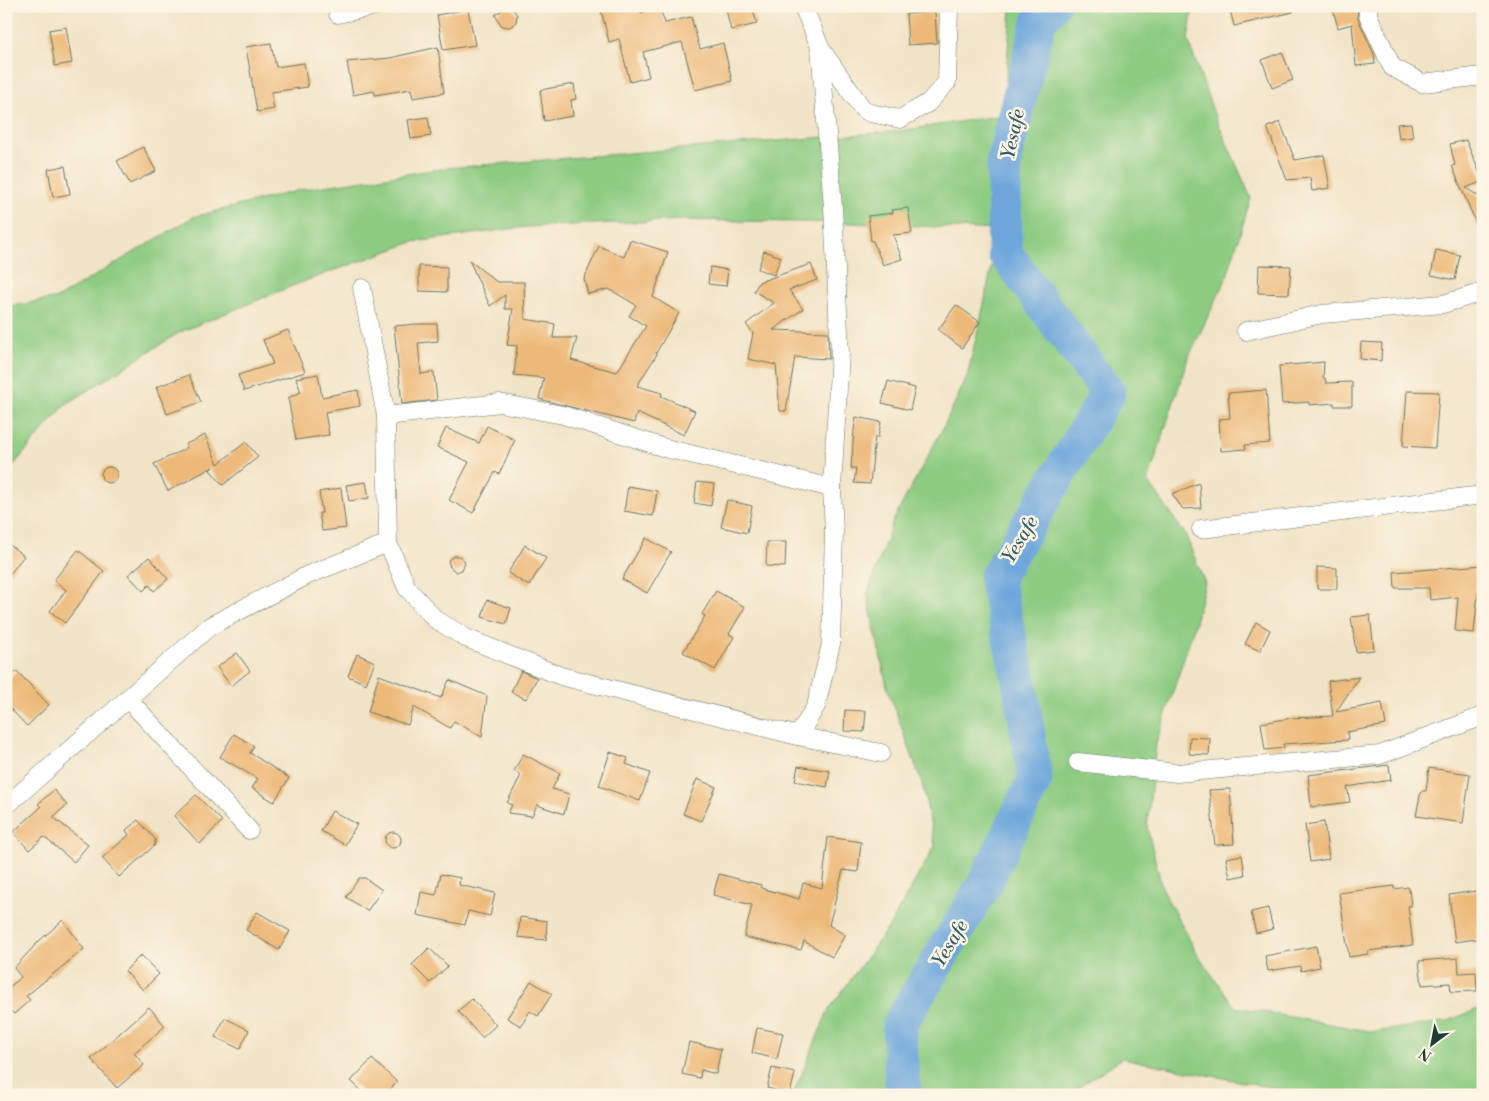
<svg xmlns="http://www.w3.org/2000/svg" width="1489" height="1101" font-family="'Libre Bodoni',serif">
	<style>
		.green { fill: #8dcb81; stroke: #56845a }
		.lines { fill: none; stroke-linecap: round; stroke-linejoin: round }
		.river { stroke: #6ca6db; stroke-width: 35 }
		.building { fill: #edb979 }
		.minor-casing { stroke: #687767; stroke-width: 19 }
		.minor { stroke: #fff; stroke-width: 18 }
		.labels { text-anchor: middle; stroke-width: 5; stroke-linejoin: round; paint-order: stroke }
		.water-label { font-size: 19px; font-style: italic; fill: #365c66; stroke: #fcf5e5 }
	</style>
	<rect width="100%" height="100%" fill="#fcf5e5"/>
	<filter id="ink" filterUnits="userSpaceOnUse"><feTurbulence type="fractalNoise" baseFrequency=".02" numOctaves="2"/><feDisplacementMap in="SourceGraphic" scale="10" xChannelSelector="R" yChannelSelector="G"/><feConvolveMatrix kernelMatrix="1 2 1 2 8 2 1 2 1" color-interpolation-filters="sRGB"/></filter>
	<filter id="wash" filterUnits="userSpaceOnUse"><feTurbulence type="fractalNoise" baseFrequency=".0096" numOctaves="4" result="noise"/><feDisplacementMap in="SourceGraphic" scale="20" xChannelSelector="R" yChannelSelector="G"/><feGaussianBlur stdDeviation="1.12" result="paint"/><feColorMatrix in="noise" values="0 0 0 0 0 0 0 0 0 0 0 0 0 0 0 0 0 1.4 0 .05"/><feComposite in="paint" operator="in"/></filter>
	<g filter="url(#wash)">
		<rect width="100%" height="100%" fill="#f1e3c6"/>
		<!-- green -->
		<path class="green" d="M1011,6H1193L1188,40L1214,114L1251,198L1226,279L1188,358L1148,481L1185,534L1205,583L1193,630L1156,744L1147,827L1163,891L1199,957L1235,1007L1374,1032L1448,1021L1483,1007V1095H1286L1279,1089L1122,1058L1079,1087L1074,1095H793L828,1011L890,925L935,846L922,783L887,687L867,594L893,521L944,426L967,377L984,304L999,230L852,223L683,220L525,227L413,242L297,284L180,332L65,405L6,474V304L10,306L58,298L193,217L304,189L447,168L899,131L1004,115Z"/>
		<g class="lines">
			<!-- river -->
			<path class="river" d="M905,1095L902,1082L899,1025L984,885L1035,779L1019,680L996,578L1108,393L1005,253L1004,159L1039,21L1052,6"/>
		</g>
		<g id="blocks">
			<!-- building -->
			<g class="building">
				<path d="M600,6H639L641,13L659,6L665,23L691,17L700,49L723,43L732,81L695,90L682,42L643,52L649,77L630,82L619,39L609,42Z"/>
				<path d="M725,6H752L757,24L731,30Z"/>
				<path d="M1247,6H1292L1293,12L1234,26L1230,10Z"/>
				<path d="M1332,6H1357L1358,19L1374,54L1375,64L1356,66L1352,24L1338,28Z"/>
				<path d="M505,8L513,9L517,15L516,22L510,27L502,26L495,15Z"/>
				<path d="M468,9L475,45L443,50L437,15Z"/>
				<path d="M935,12L937,43L908,45L906,14Z"/>
				<path d="M66,27L72,63L55,66L49,30Z"/>
				<path d="M271,43L276,67L304,63L308,87L271,92L274,109L257,112L246,47Z"/>
				<path d="M438,47L444,93L413,98L411,89L375,95L374,91L353,95L347,62L390,58Z"/>
				<path d="M1282,52L1293,80L1272,88L1262,60Z"/>
				<path d="M574,84L576,99L571,100L573,116L544,121L540,90Z"/>
				<path d="M428,117L431,136L411,139L408,120Z"/>
				<path d="M1280,122L1295,160L1324,155L1330,188L1312,191L1310,178L1287,180L1267,127Z"/>
				<path d="M1411,123L1413,137L1399,139L1397,124Z"/>
				<path d="M1466,140L1483,181L1466,188L1483,199V240L1452,166L1455,165L1450,144Z"/>
				<path d="M143,147L156,171L130,184L117,161Z"/>
				<path d="M65,166L70,194L53,197L48,169Z"/>
				<path d="M908,208L912,233L893,235L902,259L883,265L873,241H871L868,216L893,213L892,210Z"/>
				<path d="M630,240L668,252L653,297L679,313L656,353L657,354L637,386L662,393L661,396L695,411L684,435L637,413L634,423L539,399L544,378L514,375L517,346L507,345L513,309H505V295L490,306L469,260L497,282H524L525,319L555,324L553,338H577L571,360L617,372L646,326L629,316L636,305L609,289L588,294L584,279L599,246L624,257Z"/>
				<path d="M1436,250L1460,255L1455,280L1431,275Z"/>
				<path d="M764,251L781,257L774,275L758,269Z"/>
				<path d="M811,264L817,280L789,290L803,309L773,330L828,332L829,359L795,357L786,411H780L776,365L748,359L753,333L746,324L774,303L754,291L759,282Z"/>
				<path d="M1259,265L1291,266L1289,294L1258,293Z"/>
				<path d="M419,266L447,267V292L419,291Z"/>
				<path d="M710,267L728,270L726,286L708,284Z"/>
				<path d="M956,305L980,322L962,348L938,330Z"/>
				<path d="M417,324H437L438,341L418,343L421,374L434,372L437,400L402,404L394,326Z"/>
				<path d="M288,330L305,372L244,391L238,375L273,364L263,340Z"/>
				<path d="M1361,342L1382,343L1381,361L1360,359Z"/>
				<path d="M1324,362L1323,378H1325L1326,383L1352,382V406H1334V403L1309,405V402L1282,404L1279,366Z"/>
				<path d="M318,374L322,397L358,390L360,406L325,412L329,435L296,440L288,398L301,392L296,378Z"/>
				<path d="M189,375L201,402L167,414L156,387Z"/>
				<path d="M888,381L915,388L910,410L882,403Z"/>
				<path d="M1266,390L1270,443L1245,445L1246,449L1221,451L1219,419L1230,418L1228,393Z"/>
				<path d="M1407,391L1439,392L1435,448L1403,446Z"/>
				<path d="M856,417L881,422L878,437H875L870,484L854,483L856,468H851L854,430Z"/>
				<path d="M487,426L515,440L499,474L495,472L473,513L449,500L469,462L437,447L446,428L479,443Z"/>
				<path d="M205,435L218,464L246,442L258,457L223,485L210,470L213,467L168,491L154,464L187,448L186,444Z"/>
				<circle cx="109" cy="475" r="8"/>
				<path d="M366,482L369,498L349,501L346,485Z"/>
				<path d="M697,482L714,484L711,506L694,503Z"/>
				<path d="M1199,483L1201,508L1183,509L1172,494Z"/>
				<path d="M628,486L657,491L653,516L624,511Z"/>
				<path d="M341,488L346,528L322,531L319,513H322L319,492Z"/>
				<path d="M727,500L752,506L747,533L721,527Z"/>
				<path d="M646,538L671,552L647,593L622,579Z"/>
				<path d="M6,542L24,556L6,579Z"/>
				<path d="M767,542H786L785,567L766,566Z"/>
				<path d="M525,545L546,558L529,586L508,573Z"/>
				<path d="M78,550L104,571L65,623L50,611L66,590L54,580Z"/>
				<path d="M454,556H460L465,562L462,570L456,572L450,567L448,560Z"/>
				<path d="M149,557L168,579L154,591L149,585L143,591L128,575Z"/>
				<path d="M1483,565V592H1478L1474,633L1455,631L1458,597L1430,600L1429,588H1395L1394,572Z"/>
				<path d="M1317,567L1337,568V589H1317Z"/>
				<path d="M716,591L745,607L729,634L734,637L715,670L683,652L705,616L702,614Z"/>
				<path d="M487,600L511,608L506,624L482,617Z"/>
				<path d="M1370,615L1374,650L1356,652L1351,617Z"/>
				<path d="M1256,622L1270,630L1260,651L1245,644Z"/>
				<path d="M237,653L250,671L231,686L217,667Z"/>
				<path d="M357,654L375,662L366,684L348,676Z"/>
				<path d="M17,671L49,705L27,726L6,704V681Z"/>
				<path d="M521,671L537,678L526,699L511,692Z"/>
				<path d="M379,675L441,698L449,680L487,696L482,737L454,721L450,728L414,707L408,725L368,712Z"/>
				<path d="M1359,677L1336,712L1382,703L1386,725L1347,732L1348,740L1283,744L1284,748L1265,750L1261,723L1292,718L1333,716L1328,681Z"/>
				<path d="M845,710L866,711L864,732L844,731Z"/>
				<path d="M234,734L254,746L250,753L289,778L274,802L252,788L258,779L220,757Z"/>
				<path d="M1190,737L1210,738L1209,755L1189,754Z"/>
				<path d="M610,752L628,758L626,764L650,773L640,801L599,786Z"/>
				<path d="M523,754L560,773L552,789L569,794L564,814L537,805L532,816L508,813L512,805L507,803L521,775L514,771Z"/>
				<path d="M1389,765L1391,780L1347,787L1350,802L1311,807L1308,775Z"/>
				<path d="M798,766L830,771L827,787L795,781Z"/>
				<path d="M1429,768L1470,774L1463,823L1416,816L1421,791H1426Z"/>
				<path d="M697,779L716,787L701,821L683,814Z"/>
				<path d="M1230,789L1234,844L1215,845L1209,790Z"/>
				<path d="M54,790L67,805L53,817L88,845L74,862L44,837L29,850L13,832L41,807L38,804Z"/>
				<path d="M196,795L222,821L200,844L174,816Z"/>
				<path d="M332,811L357,824L345,845L321,831Z"/>
				<path d="M138,820L155,839V845L119,877L102,858L129,835L126,830Z"/>
				<path d="M1324,822L1329,859L1310,862L1305,825Z"/>
				<circle cx="393" cy="840" r="8"/>
				<path d="M828,837L861,842L858,872L843,870L829,925L845,935L832,957L804,941L801,950L744,937L752,905L713,895L719,874L761,885V888L799,899L803,883L822,888Z"/>
				<path d="M1242,855L1245,875L1230,878L1226,858Z"/>
				<path d="M441,874L460,878L459,885L495,893L490,916L468,911L465,925L417,915L421,892L436,895Z"/>
				<path d="M359,878H365L382,890L367,911L346,897Z"/>
				<path d="M1394,886V889L1408,887L1409,889L1411,906H1408L1413,945L1368,951V954L1349,957L1339,893Z"/>
				<path d="M1483,890V938L1455,942L1449,895Z"/>
				<path d="M1268,908L1273,929L1256,933L1251,912Z"/>
				<path d="M257,912L290,931L279,950L246,930Z"/>
				<path d="M520,917L547,921L546,940L518,937Z"/>
				<path d="M63,920L84,949L26,996L30,1000L14,1014L6,1006V990L21,977L14,968L38,942Z"/>
				<path d="M1316,946L1320,967L1301,971L1300,966L1268,971L1265,956Z"/>
				<path d="M429,948L448,966L430,983L412,965Z"/>
				<path d="M141,955L159,974L143,990L125,971Z"/>
				<path d="M1458,958L1459,973L1476,972L1477,991L1451,992L1450,983L1422,985L1419,961Z"/>
				<path d="M531,981L552,994L538,1016L530,1011L521,1026L507,1018Z"/>
				<path d="M472,999L496,1025L482,1038L458,1011Z"/>
				<path d="M149,1007L165,1026L134,1053L144,1065L117,1088L91,1059Z"/>
				<path d="M225,1018L249,1030L240,1049L215,1037Z"/>
				<path d="M757,1028L783,1033L777,1059L752,1053Z"/>
				<path d="M689,1042L721,1049L716,1074L701,1070L700,1078L682,1074Z"/>
				<path d="M372,1059L397,1082L385,1095H366L351,1081Z"/>
				<path d="M772,1068L795,1073L790,1094L767,1088Z"/>
			</g>
		</g>
	</g>
	<g filter="url(#ink)">
		<use href="#blocks" fill-opacity="0" stroke="#687767" stroke-width="1"/>
		<g class="lines">
			<!-- minor casing -->
			<g class="minor-casing">
				<g id="minor">
					<path d="M1368,6V15L1392,67L1422,83L1483,76"/>
					<path d="M338,14L376,6"/>
					<path d="M820,48L862,108L870,113L900,119L928,103L947,82L949,6"/>
					<path d="M362,288L386,416L388,543L407,588L435,619L466,638L561,676L798,736L881,753"/>
					<path d="M1246,331L1322,314L1443,304L1483,292"/>
					<path d="M386,416L500,403L563,415L665,448L832,488"/>
					<path d="M1201,529L1483,495"/>
					<path d="M128,699L249,830"/>
					<path d="M798,736L816,706L831,644L834,532L832,488L840,354L833,207L820,47L803,6"/>
					<path d="M1078,762L1177,773L1380,755L1483,716"/>
					<path d="M6,806L210,626L308,575L388,543"/>
				</g>
			</g>
			<!-- minor -->
			<use href="#minor" class="minor"/>
		</g>
	</g>
	<g class="labels">
		<!-- water labels -->
		<g class="water-label">
			<text transform="translate(1012 134) rotate(-78)" y="7">Yesafe</text>
			<text transform="translate(1019 539) rotate(-59)" y="7">Yesafe</text>
			<text transform="translate(949 943) rotate(-59)" y="7">Yesafe</text>
		</g>
	</g>
	<!-- margin -->
	<rect width="1489" height="1101" fill="none" stroke="#fcf5e5" stroke-width="25"/>
	<!-- north arrow -->
	<g transform="translate(1432 1044) rotate(212)" stroke="#fcf5e5" stroke-width="4" paint-order="stroke">
	<path d="M0-4L9 19L0 12L-9 19Z" fill="#1f3d34"/>
	<text y="-8" font-size="14" font-weight="bold" text-anchor="middle" fill="#1f3d34">N</text>
	</g>
</svg>
